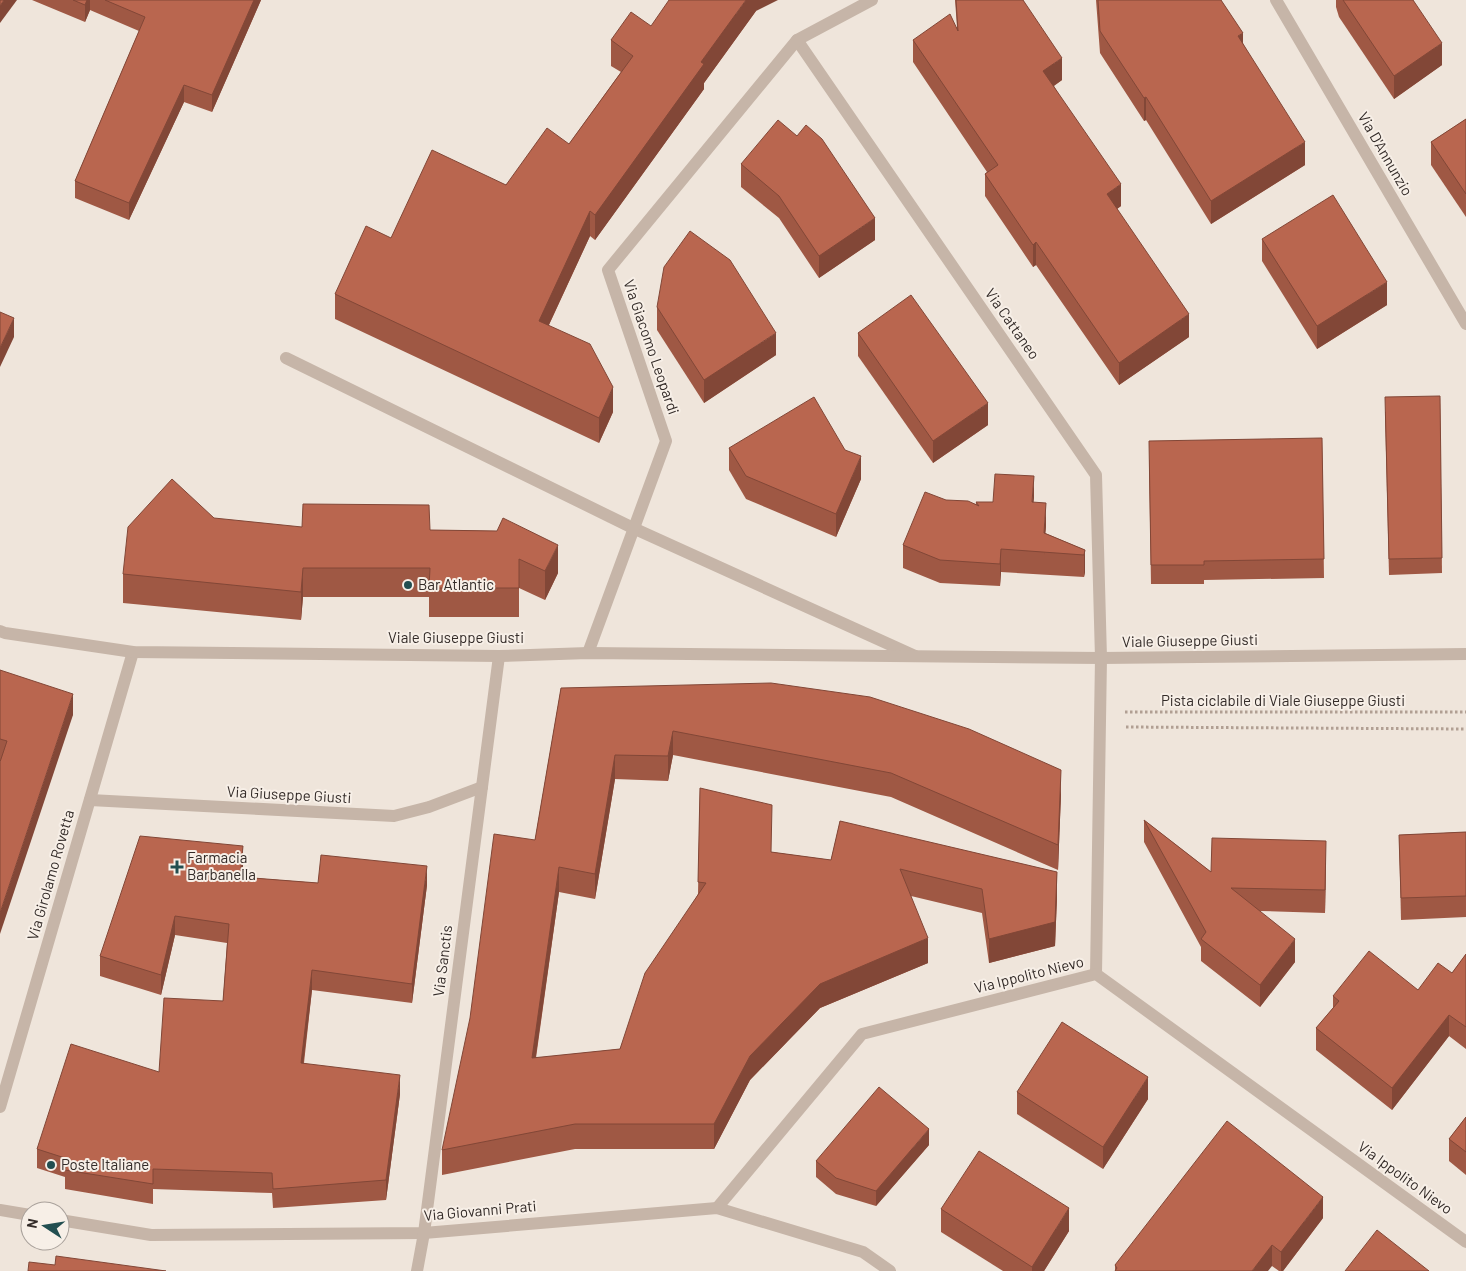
<svg xmlns="http://www.w3.org/2000/svg" width="1466" height="1271" font-family="Barlow,sans-serif">
	<style>
		.lines { fill: none; stroke-linecap: round; stroke-linejoin: round }
		.path { stroke: #b19f93; stroke-width: 3; stroke-dasharray: 2.5 2.5; stroke-linecap: butt }
		.minor { stroke: #c6b5a8; stroke-width: 12 }
		.tertiary { stroke: #c6b5a8; stroke-width: 12 }
		.wall { fill: #9f5844 }
		.shaded-wall { fill: #824737 }
		.building { fill: #b9664f; stroke: #824737 }
		.poi-dot { fill: #224e50; stroke: #f7efe7; stroke-width: 2 }
		.labels { text-anchor: middle; stroke-width: 4; stroke-linejoin: round; paint-order: stroke }
		.street-label { font-size: 15px; fill: #332b28; stroke: #f7efe7 }
		.poi-label { font-size: 15px; fill: #332b28; stroke: #f7efe7; text-anchor: start }
	</style>
	<rect width="100%" height="100%" fill="#efe5db"/>
	<g class="lines">
		<!-- path -->
		<g class="path">
			<path d="M1125,712H1466"/>
			<path d="M1126,727L1466,729"/>
		</g>
		<!-- minor -->
		<g class="minor">
			<path d="M1276,0L1466,324"/>
			<path d="M797,40L1096,475L1101,658L1096,974"/>
			<path d="M286,358L633,528L915,656"/>
			<path d="M588,653L666,441L608,270L797,40L872,0"/>
			<path d="M90,800L394,816L429,807L482,787"/>
			<path d="M0,1107L133,652"/>
			<path d="M717,1208L862,1034L1096,974L1466,1242"/>
			<path d="M0,1210L30,1215"/>
			<path d="M60,1220L151,1235L424,1233L717,1208L863,1252L890,1271"/>
			<path d="M417,1271L424,1233L499,656"/>
		</g>
		<!-- tertiary -->
		<path class="tertiary" d="M0,631L5,633L133,652L499,656L588,653L1101,658L1466,654"/>
	</g>
	<!-- wall -->
	<g class="wall">
		<path d="M32,0H261L212,112L184,102L129,220L75,198V181L139,31L90,10L85,22Z"/>
		<path d="M955,0H1023L1062,80L1054,86L1121,206L1117,209L1189,337L1119,385L1036,265L1033,267L985,196V174L987,172L913,62V40L957,27Z"/>
		<path d="M1096,0H1221L1305,165L1211,224L1146,120L1144,121L1100,53Z"/>
		<path d="M1336,0H1413L1442,65L1394,99L1339,17L1336,7Z"/>
		<path d="M756,11L704,83V89L595,240L590,236L549,325L613,412L599,443L335,319V294L569,144L621,72L611,66V40L651,26Z"/>
		<path d="M1466,119V217L1431,165V142Z"/>
		<path d="M741,164L875,240L819,278L779,218L741,187Z"/>
		<path d="M1262,239L1387,305L1317,349L1262,261Z"/>
		<path d="M657,307L776,355L704,403L657,330Z"/>
		<path d="M858,333L988,425L933,463L858,356Z"/>
		<path d="M1440,396L1442,573L1389,575L1385,412Z"/>
		<path d="M1322,438L1324,578L1204,580V584H1151L1149,460Z"/>
		<path d="M729,448L861,479L836,537L746,499L729,470Z"/>
		<path d="M946,500L976,504V502H993L1033,503L1046,526L1045,533L1085,550V572L1084,577L1001,572L1000,586L940,583L903,568V545Z"/>
		<path d="M302,527L430,530L497,531L558,573L545,600L519,588V617H429V597H303L301,620L123,603V574Z"/>
		<path d="M0,670L73,715L1,760H0Z"/>
		<path d="M561,688L1061,794L1058,870L891,797L673,755L668,781L615,779L595,899L559,892L536,1058L620,1049L698,894L700,788L771,852L831,860L840,821L1057,897L1055,946L989,963L982,913L911,896L928,963L820,1008L750,1080L714,1149H575L442,1175V1150L535,840Z"/>
		<path d="M1144,820L1211,872L1326,863L1325,913L1260,911L1295,962L1260,1007L1201,961V947L1144,842Z"/>
		<path d="M1466,832V917L1401,920L1399,835Z"/>
		<path d="M243,866L242,877L318,883L427,885L412,1003L312,990L304,1063L400,1094L386,1200L273,1208L272,1193L153,1189V1204L65,1189V1177L37,1168V1149L159,1072L223,1001L227,943L175,935L161,995L100,976V956Z"/>
		<path d="M1466,954V1049L1449,1036L1392,1110L1316,1050V1028L1333,1008V996L1418,990L1452,973Z"/>
		<path d="M1017,1092L1148,1099L1103,1169L1017,1114Z"/>
		<path d="M1466,1117V1175L1449,1161V1139Z"/>
		<path d="M929,1145L876,1206L836,1194L816,1177V1161Z"/>
		<path d="M941,1209L1069,1231L1044,1271H1003L941,1232Z"/>
		<path d="M1323,1218L1283,1271H1279L1272,1266L1115,1271V1265Z"/>
	</g>
	<!-- shaded-wall -->
	<g class="shaded-wall">
		<path d="M4,0H17L0,23V6Z"/>
		<path d="M87,0H90V10L85,22V5Z"/>
		<path d="M254,0H261L212,112V95Z"/>
		<path d="M746,0H778L756,11L704,83V89L595,240V215L701,62Z"/>
		<path d="M1243,33V55L1238,36Z"/>
		<path d="M1442,43V65L1394,99V76Z"/>
		<path d="M1062,58V80L1043,93V71Z"/>
		<path d="M184,85V102L129,220V203Z"/>
		<path d="M1146,97V120L1144,121V98Z"/>
		<path d="M1305,142V165L1211,224V201Z"/>
		<path d="M1121,184V206L1107,216V194Z"/>
		<path d="M590,211V236L539,346V321Z"/>
		<path d="M875,218V240L819,278V256Z"/>
		<path d="M1036,242V265L1033,267V245Z"/>
		<path d="M1387,282V305L1317,349V326Z"/>
		<path d="M1189,314V337L1119,385V363Z"/>
		<path d="M14,318V337L0,367V348Z"/>
		<path d="M776,333V355L704,403V380Z"/>
		<path d="M613,387V412L599,443V418Z"/>
		<path d="M988,403V425L933,463V441Z"/>
		<path d="M861,456V479L836,537V514Z"/>
		<path d="M1034,476V498L1032,525V502Z"/>
		<path d="M1046,503V526L1044,555V533Z"/>
		<path d="M558,545V573L545,600V571Z"/>
		<path d="M1001,549V572L1000,586V564Z"/>
		<path d="M1085,550V572L1084,577V555Z"/>
		<path d="M303,568V597L301,620V592Z"/>
		<path d="M73,694V715L0,934V913Z"/>
		<path d="M673,731V755L668,781V756Z"/>
		<path d="M615,755V779L595,899V874Z"/>
		<path d="M1061,770V794L1058,870V845Z"/>
		<path d="M1326,841V863L1325,913V890Z"/>
		<path d="M243,846V866L240,896V877Z"/>
		<path d="M427,866V885L412,1003V984Z"/>
		<path d="M559,867V892L532,1083V1058Z"/>
		<path d="M1057,872V897L1055,946L989,963V939Z"/>
		<path d="M175,916V935L161,995V975Z"/>
		<path d="M928,938V963L820,1008L750,1080L714,1149V1124L750,1056L820,984Z"/>
		<path d="M1295,939V962L1260,1007V985Z"/>
		<path d="M312,970V990L301,1082V1063Z"/>
		<path d="M1449,1015V1036L1392,1110V1088Z"/>
		<path d="M400,1075V1094L386,1200V1180Z"/>
		<path d="M1148,1077V1099L1103,1169V1147Z"/>
		<path d="M929,1129V1145L876,1206V1191Z"/>
		<path d="M1323,1197V1218L1283,1271H1281V1252Z"/>
		<path d="M1069,1208V1231L1044,1271H1032V1267Z"/>
		<path d="M1272,1245V1266L1268,1271H1252Z"/>
	</g>
	<!-- building -->
	<g class="building">
		<path d="M0,0H4L0,6Z"/>
		<path d="M73,0H87L85,5Z"/>
		<path d="M105,0H254L212,95L184,85L129,203L75,181L145,17Z"/>
		<path d="M669,0H746L701,62L704,64L595,215L590,211L539,321L590,344L613,387L599,418L335,294L366,226L391,238L432,150L506,185L547,128L569,144L633,56L611,40L631,12L651,26Z"/>
		<path d="M956,0H1023L1062,58L1043,71L1121,184L1107,194L1189,314L1119,363L1036,242L1033,245L985,174L998,165L913,40L950,14L958,31Z"/>
		<path d="M1098,0H1221L1243,33L1238,36L1305,142L1211,201L1146,97L1144,98L1100,31Z"/>
		<path d="M1343,0H1413L1442,43L1394,76Z"/>
		<path d="M1466,119V194L1431,142Z"/>
		<path d="M778,120L797,136L806,125L822,139L875,218L819,256L779,196L741,164Z"/>
		<path d="M1333,195L1387,282L1317,326L1262,239Z"/>
		<path d="M690,231L730,260L776,333L704,380L657,307L664,267Z"/>
		<path d="M911,295L988,403L933,441L858,333Z"/>
		<path d="M0,312L14,318L0,348Z"/>
		<path d="M1440,396L1442,558L1389,559L1385,397Z"/>
		<path d="M814,397L845,450L861,456L836,514L746,476L729,448Z"/>
		<path d="M1322,438L1324,559L1204,561V565H1151L1149,441Z"/>
		<path d="M995,474L1034,476L1032,502L1046,503L1044,533L1085,550L1084,555L1001,549L1000,564L940,560L903,545L925,492L946,500L968,501L979,506L976,502H993Z"/>
		<path d="M172,479L214,518L302,527L303,504L429,505L430,530L497,531L503,518L558,545L545,571L519,559V588H429L430,568H303L301,592L123,574L128,527Z"/>
		<path d="M0,670L73,694L0,913V762L7,741L0,739Z"/>
		<path d="M771,683L870,697L969,729L1061,770L1058,845L891,773L673,731L668,756L615,755L595,874L559,867L532,1058L620,1049L645,973L706,883L698,882L700,788L772,805L771,852L831,860L840,821L1057,872L1055,922L989,939L982,889L900,869L928,938L820,984L750,1056L714,1124H575L442,1150L470,1018L494,834L535,840L561,688Z"/>
		<path d="M1144,820L1211,872L1212,838L1326,841L1325,890L1231,888L1295,939L1260,985L1201,939L1206,932Z"/>
		<path d="M1466,832V896L1401,898L1399,835Z"/>
		<path d="M140,836L243,846L240,877L318,883L321,855L427,866L412,984L312,970L301,1063L400,1075L386,1180L273,1189L272,1173L153,1169V1184L65,1170L68,1159L37,1149L71,1044L159,1072L164,998L223,1001L229,924L175,916L161,975L100,956Z"/>
		<path d="M1369,951L1418,990L1438,963L1452,973L1466,954V1027L1449,1015L1392,1088L1316,1028L1339,1001L1333,996Z"/>
		<path d="M1062,1022L1148,1077L1103,1147L1017,1092Z"/>
		<path d="M879,1087L929,1129L876,1191L836,1178L816,1161Z"/>
		<path d="M1466,1117V1152L1449,1139Z"/>
		<path d="M1227,1121L1323,1197L1281,1252L1272,1245L1252,1271H1115L1117,1268L1115,1265Z"/>
		<path d="M979,1151L1069,1208L1032,1267L941,1209Z"/>
		<path d="M1377,1230L1429,1271H1345Z"/>
		<path d="M56,1256L166,1271H28L29,1262L55,1265Z"/>
	</g>
	<!-- markers -->
	<g class="poi-dot">
		<circle cx="408" cy="585" r="5"/>
		<path d="M174.5 859.5h5v5h5v5h-5v5h-5v-5h-5v-5h5z"/>
		<circle cx="51" cy="1165" r="5"/>
	</g>
	<g class="labels">
		<!-- street labels -->
		<g class="street-label">
			<text transform="translate(1385 154) rotate(60)" y="5">Via D'Annunzio</text>
			<text transform="translate(1012 324) rotate(55)" y="5">Via Cattaneo</text>
			<text transform="translate(651 347) rotate(71)" y="5">Via Giacomo Leopardi</text>
			<text x="456" y="643">Viale Giuseppe Giusti</text>
			<text transform="translate(1190 641) rotate(-1)" y="5">Viale Giuseppe Giusti</text>
			<text x="1283" y="706">Pista ciclabile di Viale Giuseppe Giusti</text>
			<text transform="translate(289 795) rotate(3)" y="5">Via Giuseppe Giusti</text>
			<text transform="translate(51 875) rotate(-74)" y="5">Via Girolamo Rovetta</text>
			<text transform="translate(443 961) rotate(-83)" y="5">Via Sanctis</text>
			<text transform="translate(1029 975) rotate(-14)" y="5">Via Ippolito Nievo</text>
			<text transform="translate(1405 1178) rotate(36)" y="5">Via Ippolito Nievo</text>
			<text transform="translate(480 1211) rotate(-5)" y="5">Via Giovanni Prati</text>
		</g>
		<!-- poi labels -->
		<g class="poi-label">
			<text x="418" y="590">Bar Atlantic</text>
			<text x="187" y="863">Farmacia<tspan x="187" dy="17">Barbanella</tspan></text>
			<text x="61" y="1170">Poste Italiane</text>
		</g>
	</g>
	<!-- north arrow -->
	<g transform="translate(45 1226) rotate(282)"><circle r="24" fill="#f7efe7" stroke="#a9a19b"/>
	<path d="M0-4L9 19L0 12L-9 19Z" fill="#224e50"/>
	<text y="-8" font-size="14" font-weight="bold" text-anchor="middle" fill="#332b28">N</text>
	</g>
</svg>
